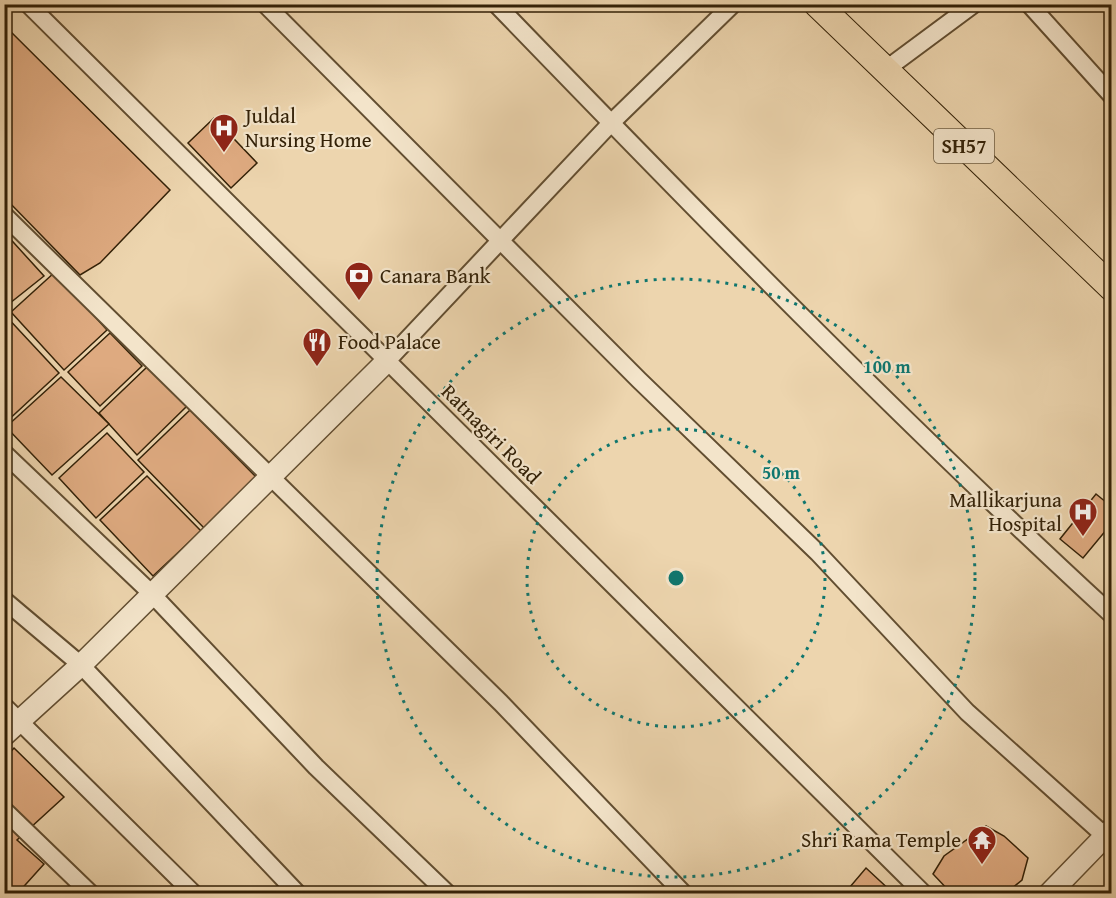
<svg xmlns="http://www.w3.org/2000/svg" width="1116" height="898" font-family="'Gentium Book Plus',serif">
	<style>
		.building { fill: #deaa80; stroke: #332107; stroke-width: 1.5 }
		.lines { fill: none; stroke-linecap: round; stroke-linejoin: round }
		.minor-casing { stroke: #624e31; stroke-width: 20 }
		.tertiary-casing { stroke: #624e31; stroke-width: 24 }
		.primary-casing { stroke: #332107; stroke-width: 28 }
		.minor { stroke: #f3e4ca; stroke-width: 16 }
		.tertiary { stroke: #f3e4ca; stroke-width: 21 }
		.primary { stroke: #edd5ae; stroke-width: 26 }
		.ring { fill: none; stroke: #0f766e; stroke-width: 3; stroke-dasharray: 3 6 }
		.labels { text-anchor: middle; stroke-width: 4.5; stroke-linejoin: round; paint-order: stroke }
		.shield { fill: #f3e4ca; stroke: #6d5c42; stroke-width: 1.5 }
		.shield-label { font-size: 20px; font-weight: bold; fill: #332107 }
		.poi-label { font-size: 21px; fill: #332107; stroke: #f3e4ca; text-anchor: start }
		.street-label { font-size: 21px; fill: #332107; stroke: #f3e4ca }
		.centre { fill: #0f766e; stroke: #f3e4ca; stroke-width: 3 }
		.ring-label { font-size: 18px; text-anchor: middle; font-weight: bold; fill: #0f766e; stroke: #f3e4ca; stroke-width: 4.5; stroke-linejoin: round; paint-order: stroke }
	</style>
	<rect width="100%" height="100%" fill="#edd5ae"/>
	<filter id="stains"><feTurbulence type="fractalNoise" baseFrequency=".00333" numOctaves="4"/><feColorMatrix values="0 0 0 0 .2 0 0 0 0 .09 0 0 0 0 .02 0 0 0 .5 -.17"/></filter>
	<radialGradient id="worn" r=".72"><stop offset=".6" stop-color="#630" stop-opacity="0"/><stop offset="1" stop-color="#630" stop-opacity=".3"/></radialGradient>
	<!-- building -->
	<g class="building">
		<path d="M4,25L170,190L100,263L80,275L4,197Z"/>
		<path d="M214,118L257,163L231,188L188,143Z"/>
		<path d="M4,232L44,276L5,307L4,306Z"/>
		<path d="M55,272L107,330L64,370L11,312Z"/>
		<path d="M4,314L59,373L4,424Z"/>
		<path d="M110,333L142,366L100,406L68,372Z"/>
		<path d="M147,367L187,406L137,455L99,413Z"/>
		<path d="M61,377L109,424L52,475L6,427Z"/>
		<path d="M190,410L257,478L205,529L138,460Z"/>
		<path d="M107,433L144,472L96,518L59,478Z"/>
		<path d="M147,476L201,531L153,576L100,520Z"/>
		<path d="M1096,494L1112,507V523L1083,558L1060,539Z"/>
		<path d="M14,748L64,797L17,840L44,864L17,894H4V759Z"/>
		<path d="M986,826L1004,836L1028,858L1022,880L1005,894H952L933,874L944,856Z"/>
		<path d="M866,868L894,894H844Z"/>
	</g>
	<g class="lines">
		<!-- minor casing -->
		<g class="minor-casing">
			<g id="minor">
				<path d="M28,4L924,894"/>
				<path d="M265,4L639,380L818,553L967,712L1105,836"/>
				<path d="M496,4C697,212 899,419 1112,615"/>
				<path d="M1029,4L1112,96"/>
				<path d="M885,70L974,4"/>
				<path d="M4,215L501,703L684,894"/>
				<path d="M386,362L611,123L733,4"/>
				<path d="M4,453L151,593L316,767L448,894"/>
				<path d="M4,600L81,665L298,894"/>
				<path d="M4,706L194,894"/>
				<path d="M4,810L91,894"/>
			</g>
		</g>
		<!-- tertiary casing -->
		<g class="tertiary-casing">
			<g id="tertiary">
				<path d="M4,735L81,665L386,362"/>
				<path d="M1049,894L1112,829"/>
			</g>
		</g>
		<!-- primary casing -->
		<g class="primary-casing">
			<path id="primary" d="M817,4L1112,288"/>
		</g>
		<!-- minor -->
		<use href="#minor" class="minor"/>
		<!-- tertiary -->
		<use href="#tertiary" class="tertiary"/>
		<!-- primary -->
		<use href="#primary" class="primary"/>
	</g>
	<!-- distance rings -->
	<g class="ring">
		<circle cx="676" cy="578" r="149"/>
		<circle cx="676" cy="578" r="299"/>
	</g>
	<!-- icons -->
	<defs>
		<g id="hospital-pin" transform="scale(1.5)"><path d="M0 17L-7.5 6A9.5 9.5 0 1 1 7.5 6Z" fill="#8f2418" stroke="#f3e4ca"/><path d="M-5-5h3v3.5h4V-5h3V5h-3V1.5h-4V5h-3Z" fill="#fff"/></g>
		<g id="bank-pin" transform="scale(1.5)"><path d="M0 17L-7.5 6A9.5 9.5 0 1 1 7.5 6Z" fill="#8f2418" stroke="#f3e4ca"/><path d="M-6-4H6V4H-6ZM0-2.3a2.3 2.3 0 1 0 0 4.6a2.3 2.3 0 1 0 0-4.6Z" fill="#fff"/></g>
		<g id="restaurant-pin" transform="scale(1.5)"><path d="M0 17L-7.5 6A9.5 9.5 0 1 1 7.5 6Z" fill="#8f2418" stroke="#f3e4ca"/><path d="M-5-6h1v4h1v-4h1v4h1v-4h1v5L-1.5 .5V6h-2V.5L-5-1ZM5-6V6H3V1.5H1.5Q1.5-4 5-6Z" fill="#fff"/></g>
		<g id="temple-pin" transform="scale(1.5)"><path d="M0 17L-7.5 6A9.5 9.5 0 1 1 7.5 6Z" fill="#8f2418" stroke="#f3e4ca"/><path d="M0-6L5-2H3V0L6.5 2.5H4V6H1.5V3h-3V6H-4V2.5H-6.5L-3 0V-2H-5Z" fill="#fff"/></g>
	</defs>
	<g fill-rule="evenodd">
		<use href="#hospital-pin" x="224" y="128"/>
		<use href="#bank-pin" x="359" y="276"/>
		<use href="#restaurant-pin" x="317" y="342"/>
		<use href="#hospital-pin" x="1083" y="512"/>
		<use href="#temple-pin" x="982" y="840"/>
	</g>
	<g class="labels">
		<!-- shield labels -->
		<rect class="shield" x="934" y="129" width="60" height="34" rx="4.5"/>
		<g class="shield-label">
			<text x="964" y="153">SH57</text>
		</g>
		<!-- poi labels -->
		<g class="poi-label">
			<text x="245" y="123">Juldal<tspan x="245" dy="24">Nursing Home</tspan></text>
			<text x="380" y="283">Canara Bank</text>
			<text x="338" y="349">Food Palace</text>
			<text x="1062" y="507" text-anchor="end">Mallikarjuna<tspan x="1062" dy="24">Hospital</tspan></text>
			<text x="961" y="847" text-anchor="end">Shri Rama Temple</text>
		</g>
		<!-- street labels -->
		<g class="street-label">
			<text transform="translate(491 434) rotate(45)" y="7">Ratnagiri Road</text>
		</g>
	</g>
	<circle cx="676" cy="578" r="9" class="centre"/>
	<g class="ring-label">
		<text x="887" y="373">100 m</text>
		<text x="781" y="479">50 m</text>
	</g>
	<!-- margin -->
	<rect width="1116" height="898" fill="none" stroke="#edd5ae" stroke-width="24"/>
	<rect x="6" y="6" width="1104" height="886" fill="none" stroke="#332107" stroke-width="3"/>
	<rect x="12" y="12" width="1092" height="874" fill="none" stroke="#332107" stroke-width="1.5"/>
	<rect width="100%" height="100%" filter="url(#stains)"/>
	<rect width="100%" height="100%" fill="url(#worn)"/>
</svg>
